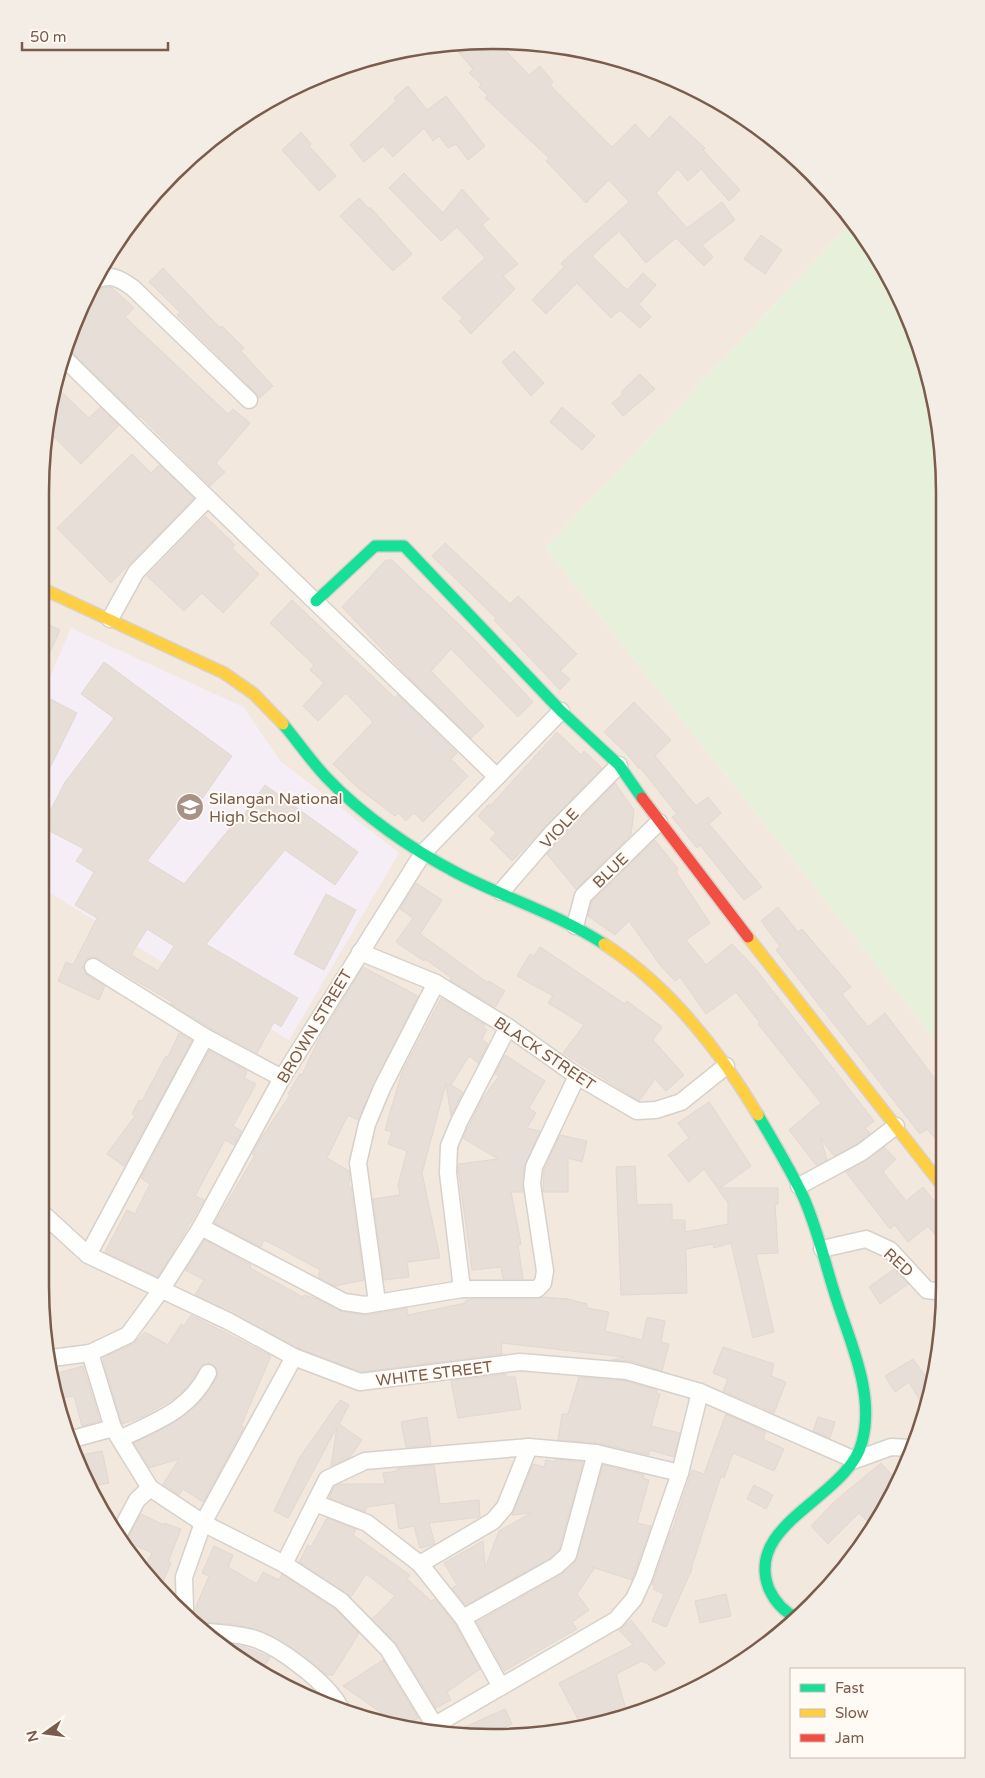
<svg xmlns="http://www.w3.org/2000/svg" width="985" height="1778" font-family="'Varela Round',sans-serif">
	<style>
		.residential { fill: #f2e8de }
		.education { fill: #f6eef6 }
		.green { fill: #e7f0db }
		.building { fill: #e6ded7; stroke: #e2d8d2; fill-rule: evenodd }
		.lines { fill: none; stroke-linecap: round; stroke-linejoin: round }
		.street-casing { stroke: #d7d1cb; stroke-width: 19 }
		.fast-casing { stroke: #d9d2cb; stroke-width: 14 }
		.slow-casing { stroke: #d9d2cb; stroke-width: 14 }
		.jam-casing { stroke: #d9d2cb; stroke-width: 14 }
		.street { stroke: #fefefd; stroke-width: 16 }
		.fast { stroke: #16e098; stroke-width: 11 }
		.slow { stroke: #ffcf43; stroke-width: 11 }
		.jam { stroke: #f24e42; stroke-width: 11 }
		.labels { text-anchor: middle; stroke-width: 4; stroke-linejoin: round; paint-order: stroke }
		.poi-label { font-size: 16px; fill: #7a5c4d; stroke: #fffaf3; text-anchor: start }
		.street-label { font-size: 16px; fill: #7a5c4d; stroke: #fffaf3 }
		.rim { fill: none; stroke: #7a5c4d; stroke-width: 2.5 }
	</style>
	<rect width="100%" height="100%" fill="#f9f5f0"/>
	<!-- residential -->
	<path class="residential" d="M463,41L551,44L638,64L718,100L791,152L852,222L546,548L943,1049L944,1315L930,1403L885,1511L791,1626L666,1703L522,1737L376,1723L241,1662L134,1561L64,1431L40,1286L42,888L399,853L280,761L243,707L71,629L41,699V463L55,375L100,267L152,194L217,134L292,87L375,55Z"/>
	<!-- education -->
	<path class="education" d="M71,628L243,707L280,761L399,853L289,1040L42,888L40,890L41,699Z"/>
	<!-- green -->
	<path class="green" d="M852,222L869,241L921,347L941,434L943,1049L546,548Z"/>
	<!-- building -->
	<g class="building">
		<path d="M463,41L514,43L506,51L529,75L540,66L553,82L550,85L612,147L635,124L649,139L670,116L705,148L703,150L740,190L729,201L701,169L688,181L678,169L656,193L687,228L722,202L735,220L702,245L713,257L704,266L676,238L646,263L619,231L592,256L627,290L643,273L656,285L639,304L651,317L640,328L620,310L611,318L577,283L546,314L532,300L564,267L561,263L629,202L609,180L586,203L546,161L549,158L485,98L488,96L479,87L481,84L469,73L473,69L455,48Z"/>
		<path d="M408,86L427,110L446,96L485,146L468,160L456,144L448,148L439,136L433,141L424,128L393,157L383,146L364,162L350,145L396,101L394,98Z"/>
		<path d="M301,132L311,144L309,146L336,176L319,191L282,150Z"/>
		<path d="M404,173L443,213L462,189L489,219L482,225L518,264L503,276L515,289L471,334L459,321L463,318L442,298L485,258L457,227L441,241L389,188Z"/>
		<path d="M359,198L369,209L370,207L412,254L393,271L340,216Z"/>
		<path d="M761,235L782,250L765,274L744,259Z"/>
		<path d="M163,268L220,328L222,326L244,348L241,351L273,386L259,398L256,393L177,315L180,312L149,282Z"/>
		<path d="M107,287H111L134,308L125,317L228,414L233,409L250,423L216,463L225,472L210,486L140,416L139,417L67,348L85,304L98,290Z"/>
		<path d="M514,351L544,383L531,396L502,362Z"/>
		<path d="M640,374L655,389L623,416L612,403L623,394L621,392Z"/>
		<path d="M54,385L89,418L100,407L119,425L81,464L47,430Z"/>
		<path d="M562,407L595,436L582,450L550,422Z"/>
		<path d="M132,454L151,473L159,465L194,498L111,583L57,528Z"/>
		<path d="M205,516L235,545L232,548L259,574L223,613L202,593L184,611L147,576Z"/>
		<path d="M445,543L510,604L518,596L577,654L560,671L570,679L560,690L494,620L496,618L432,556Z"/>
		<path d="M386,560H392L474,639L533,702L518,717L451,649L431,671L484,726L471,738L412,681L342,607Z"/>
		<path d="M292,600L395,698L398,695L457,753L451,759L468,776L423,822L414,813L406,821L398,813L395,816L358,788L333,764L373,722L346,693L318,721L303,706L324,683L310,670L314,665L270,623Z"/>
		<path d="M41,621L60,630L41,672Z"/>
		<path d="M104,662L232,756L188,819L183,815L147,861L184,884L236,821L238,823L265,785L358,852L335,885L285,850L206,944L298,998L281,1027L274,1022L257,1053L210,1028L171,1004L172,1002L98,958H88L83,967L87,975L105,986L99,1000L58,981L66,962L73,965L97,918L75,905L94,872L76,861L84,849L42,827L65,782L114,718L81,694ZM147,929L174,946L158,971L131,955Z"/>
		<path d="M41,694L77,713L41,786Z"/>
		<path d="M634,702L671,740L655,756L696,806L708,797L721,813L709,824L762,887L744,900L700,845L697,848L672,817L677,814L639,766V769L628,755L604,732Z"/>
		<path d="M557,732L581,755L584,751L602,768L512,861L490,839L496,833L478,816L489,804L490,806Z"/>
		<path d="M615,783L634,810L631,835L576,889L547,854Z"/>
		<path d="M655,840L678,869L676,872L710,923L686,940L706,965L732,944L754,967L874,1121L865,1128L870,1133L857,1144L834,1156L821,1139L827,1160L816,1165L789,1130L821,1103L758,1024L760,1023L736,992L706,1014L680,977L675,981L660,965L629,921L615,935L588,916L592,901Z"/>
		<path d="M416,883L442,900L420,934L488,983L489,981L505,991L495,1007L450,980L452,978L425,959L424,961L396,942L413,918L400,909Z"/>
		<path d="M326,894L356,910L324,970L294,954Z"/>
		<path d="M778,907L798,932L802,929L851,987L842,994L868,1027L885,1013L936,1080L943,1075L944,1149L927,1129L920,1134L776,950L780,946L761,921Z"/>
		<path d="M540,947L625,1004L627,1001L662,1027L653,1040L684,1075L666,1091L655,1079L639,1101L563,1053L584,1025L548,1003L553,996L517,976L530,954L534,956Z"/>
		<path d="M363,967L418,996L357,1120L348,1115L327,1158L349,1171L350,1181L348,1185L351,1187L364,1280L335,1286L318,1277L320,1270L282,1249L264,1240L261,1247L215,1223L252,1160L255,1155L252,1154L260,1140L290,1095L288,1094L300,1074L302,1075L319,1039Z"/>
		<path d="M441,998L485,1025L483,1028L487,1030L482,1039L488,1044L478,1063L469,1056L451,1085L463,1092L451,1116L446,1083L422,1173L440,1258L407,1262L409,1277L384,1280L373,1199L400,1195L398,1185L407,1151L388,1144L392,1132L385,1130L402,1072Z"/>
		<path d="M179,1033L192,1041L124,1166L107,1154L135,1116L132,1114L139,1100L142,1101L166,1056L168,1057Z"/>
		<path d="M209,1051L247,1071L244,1078L256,1084L233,1126L242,1131L234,1145L225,1140L195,1196L204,1200L158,1277L105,1252L127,1210L135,1214L150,1184L141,1178Z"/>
		<path d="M505,1055L545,1081L529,1108L536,1113L527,1128L540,1131L524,1166L523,1192H511L521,1244L518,1245L523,1279H503L501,1267L472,1270L458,1167V1164L498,1159L463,1138L481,1101L499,1076L495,1074Z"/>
		<path d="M709,1102L751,1166L720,1188H778V1204H775L778,1253L756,1254L774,1332L753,1338L731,1243L714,1248L713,1244L686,1249L687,1293L621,1295L616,1167L635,1166L637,1205L672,1204V1220H685V1232L728,1224V1203L704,1169L689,1182L668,1155L689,1138L678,1123Z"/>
		<path d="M560,1135L587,1141L582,1162L568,1158V1192H543L544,1170Z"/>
		<path d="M884,1147L896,1159L883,1172L906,1201L923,1187L944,1213V1246L928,1226L908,1242L895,1225L890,1229L846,1172Z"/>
		<path d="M205,1240L251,1265L250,1268L303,1297L304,1295L317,1299L343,1312L366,1315L407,1308L408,1315L466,1303L465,1301L473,1299H537L543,1297L568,1299L587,1304V1308L609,1312L605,1331L642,1340L647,1317L665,1321L661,1342L669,1344L662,1371L630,1361L611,1360L624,1357L501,1343L502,1354L361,1372L298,1348L195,1295L204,1280L185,1270Z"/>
		<path d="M894,1269L908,1284L880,1304L869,1287Z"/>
		<path d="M191,1315L271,1356L241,1426L244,1427L203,1502L183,1489L179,1495L163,1484L179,1459L149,1468L134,1443L175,1422L198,1404L217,1378L216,1368L209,1363L203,1365L184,1390L175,1398L142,1417L122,1424L103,1360L104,1357L133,1344L145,1332L168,1345L181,1324L184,1326Z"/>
		<path d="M723,1347L774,1364L771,1376L786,1382L774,1413L723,1391L728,1379L713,1373Z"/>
		<path d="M913,1359L932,1385L926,1411L909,1382L895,1392L885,1376Z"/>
		<path d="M83,1366L100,1421L82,1426L74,1396L59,1398L55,1374Z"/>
		<path d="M506,1374V1377H515L521,1409L458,1418L451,1381Z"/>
		<path d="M579,1377L625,1381L657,1390L656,1393L660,1394L651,1426L680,1433L674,1457L650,1450L649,1455L598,1443L558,1440L562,1414H568Z"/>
		<path d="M340,1400L349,1405L339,1424L362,1440L350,1457L331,1466L337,1427L288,1518L274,1511L300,1457Z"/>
		<path d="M726,1414L766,1432L763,1439L784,1449L774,1471L733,1453L724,1478L721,1476L690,1572L692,1569L666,1627L652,1621L664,1594L653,1589L655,1585H652L671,1531H672L692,1470L704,1474Z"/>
		<path d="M427,1417L431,1445L406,1447L401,1422Z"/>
		<path d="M818,1417L835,1422L830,1438L813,1431Z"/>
		<path d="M102,1451L109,1483L94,1486L77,1456Z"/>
		<path d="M555,1459L583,1462L559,1550L550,1558L466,1605L452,1588L457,1585L444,1563L483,1541L485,1568L499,1531L531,1513L512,1515L533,1464L544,1467L546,1460L555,1462Z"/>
		<path d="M881,1463L897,1481L893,1491L878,1505L880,1507L867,1521L859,1513L828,1544L811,1526L834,1502Z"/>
		<path d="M434,1465L440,1504L479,1500L480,1517L429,1523L435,1544L420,1548L414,1526L399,1529L395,1503L367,1507L365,1512L329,1498L334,1487L340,1484H385L383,1473L397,1471V1469Z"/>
		<path d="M603,1465L644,1475V1479L649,1480L637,1523L651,1526L632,1580L592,1567L594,1569L577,1594L589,1610L572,1622L577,1629L504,1671L477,1622L561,1575L575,1562Z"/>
		<path d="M754,1485L773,1495L766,1509L747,1499Z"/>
		<path d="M141,1514L164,1525V1523L181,1529L168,1562L171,1563L161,1586L143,1570L152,1553L126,1541Z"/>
		<path d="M327,1518L356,1529L353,1535L410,1575L407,1579L431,1601L435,1599L455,1624L480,1669L447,1692L451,1700L436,1708L397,1644L372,1619L395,1596L366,1574L351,1597L299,1562L308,1545L311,1547Z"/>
		<path d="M214,1546L233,1555L228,1567L257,1584L263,1572L279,1580L282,1574L335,1609L359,1633L333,1675H327L291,1647L264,1632L235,1624L204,1623L192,1616L209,1576L202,1573Z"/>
		<path d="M726,1594L731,1616L700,1623L695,1601Z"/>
		<path d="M631,1620L665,1663L655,1671L646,1662L644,1663L642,1661L616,1674L627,1713L580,1723L559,1683L633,1645L619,1630Z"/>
		<path d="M223,1643L245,1647L270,1657L262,1671L241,1662Z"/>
		<path d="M383,1660L418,1718L407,1726L378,1723L383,1714L343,1686Z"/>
		<path d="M505,1709L512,1724L491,1734L456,1731Z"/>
	</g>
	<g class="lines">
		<!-- street casing -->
		<g class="street-casing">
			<g id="street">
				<path d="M94,281C111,273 119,278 133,288L249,400"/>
				<path d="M63,357C206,498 353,637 497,777"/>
				<path d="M110,619L136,572L207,499"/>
				<path d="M501,892L553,832L619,765"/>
				<path d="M575,926L583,896L659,822"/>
				<path d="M360,952L436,983L508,1027L577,1076L637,1111L656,1110L681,1102L726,1066"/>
				<path d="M93,967L205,1037L282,1078"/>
				<path d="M799,1186L862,1152L896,1126"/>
				<path d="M40,1211L88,1255L228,1321L294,1357L360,1382L520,1362L627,1371L700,1392L855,1460L891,1447L911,1448"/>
				<path d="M201,1227L344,1302L365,1305L462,1289H537L543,1283L545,1271L532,1184L534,1167L577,1076"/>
				<path d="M822,1249L866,1239L890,1250L927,1290L944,1292"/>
				<path d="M88,1255L205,1037"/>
				<path d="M462,1289L448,1173L449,1146L459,1122L508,1027"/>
				<path d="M377,1302L358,1163L367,1124L382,1088L436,983"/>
				<path d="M90,1353L113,1428L150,1488L203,1523L284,1564L341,1601L388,1649L435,1726"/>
				<path d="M52,1358L90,1353L128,1335L161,1290L201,1227L282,1078L423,853L561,711"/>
				<path d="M120,1439C156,1421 189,1411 208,1373"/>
				<path d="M69,1440L113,1428"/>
				<path d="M315,1503L367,1523L420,1564L463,1618L501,1687"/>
				<path d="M119,1534L137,1500L150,1488"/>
				<path d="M284,1564L327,1479L365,1461L529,1447L596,1453L680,1473"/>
				<path d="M420,1564L493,1521L505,1507L529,1447"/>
				<path d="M185,1609L184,1577L203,1523L294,1357"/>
				<path d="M463,1618L556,1566L568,1555L596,1453"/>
				<path d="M209,1632C222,1633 236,1634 248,1637C276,1643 326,1682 340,1707"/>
				<path d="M430,1728L616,1620L634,1599L644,1577L680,1473L700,1392"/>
			</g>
		</g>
		<!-- fast casing -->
		<g class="fast-casing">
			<g id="fast">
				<path d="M316,601L375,546H404L561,711L619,765L642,798"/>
				<path d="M283,724C298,742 311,761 326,777C362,815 411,849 457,873C507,899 556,913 604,944"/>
				<path d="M758,1115C773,1141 789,1167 802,1194C816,1224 823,1256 833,1288C847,1336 876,1391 862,1442C848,1498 743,1523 769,1589C775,1602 784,1612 797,1618"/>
			</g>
		</g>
		<!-- slow casing -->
		<g class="slow-casing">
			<g id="slow">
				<path d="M41,588L224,673L254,694L283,724"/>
				<path d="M748,937L944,1188"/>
				<path d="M604,944C668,985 719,1050 758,1115"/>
			</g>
		</g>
		<!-- jam casing -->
		<g class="jam-casing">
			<path id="jam" d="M642,798L748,937"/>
		</g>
		<!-- street -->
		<use href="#street" class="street"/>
		<!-- fast -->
		<use href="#fast" class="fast"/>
		<!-- slow -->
		<use href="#slow" class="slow"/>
		<!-- jam -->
		<use href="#jam" class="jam"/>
	</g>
	<!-- icons -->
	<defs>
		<g id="school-disc" transform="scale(1.4375)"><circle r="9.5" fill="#a69286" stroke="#fffaf3"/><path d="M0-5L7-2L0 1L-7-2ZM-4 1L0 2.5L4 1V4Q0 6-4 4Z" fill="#fff"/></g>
	</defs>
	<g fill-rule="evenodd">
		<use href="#school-disc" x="190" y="807"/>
	</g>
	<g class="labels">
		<!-- poi labels -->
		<g class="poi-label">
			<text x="209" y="804">Silangan National<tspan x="209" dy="18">High School</tspan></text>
		</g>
		<!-- street labels -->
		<g class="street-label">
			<text transform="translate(559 828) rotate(-47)" y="6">VIOLE</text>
			<text transform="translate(610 870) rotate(-44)" y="6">BLUE</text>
			<text transform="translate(314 1026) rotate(-59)" y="6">BROWN STREET</text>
			<text transform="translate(545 1053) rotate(34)" y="6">BLACK STREET</text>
			<text transform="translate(899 1262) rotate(42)" y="6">RED</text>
			<text transform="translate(434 1373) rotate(-7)" y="6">WHITE STREET</text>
		</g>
	</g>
	<!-- crop -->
	<path d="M0 0H985V1778H0ZM492 49H493A443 443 0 0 1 936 492V1286A443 443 0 0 1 493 1729H492A443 443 0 0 1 49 1286V492A443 443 0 0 1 492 49Z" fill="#f4ede6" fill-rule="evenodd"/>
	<path class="rim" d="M492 49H493A443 443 0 0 1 936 492V1286A443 443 0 0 1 493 1729H492A443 443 0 0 1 49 1286V492A443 443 0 0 1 492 49Z"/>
	<!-- legend -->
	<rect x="790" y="1668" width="175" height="90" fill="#fffaf3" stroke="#cabbb1"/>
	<rect x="800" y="1684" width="25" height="8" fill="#16e098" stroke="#cabbb1"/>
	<text x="835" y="1693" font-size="15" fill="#7a5c4d">Fast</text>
	<rect x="800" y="1709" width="25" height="8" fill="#ffcf43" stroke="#cabbb1"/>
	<text x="835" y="1718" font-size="15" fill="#7a5c4d">Slow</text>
	<rect x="800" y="1734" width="25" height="8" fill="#f24e42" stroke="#cabbb1"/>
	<text x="835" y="1743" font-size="15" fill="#7a5c4d">Jam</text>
	<!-- north arrow -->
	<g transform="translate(45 1733) rotate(256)" stroke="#fffaf3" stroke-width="4" paint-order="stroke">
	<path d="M0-4L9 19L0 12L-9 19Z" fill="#7a5c4d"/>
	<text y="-8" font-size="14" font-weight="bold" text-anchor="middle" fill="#7a5c4d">N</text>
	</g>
	<!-- scale -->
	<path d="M22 42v8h146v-8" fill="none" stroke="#7a5c4d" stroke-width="2.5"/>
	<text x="30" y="42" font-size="15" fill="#7a5c4d" stroke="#fffaf3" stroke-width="4" paint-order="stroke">50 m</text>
</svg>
